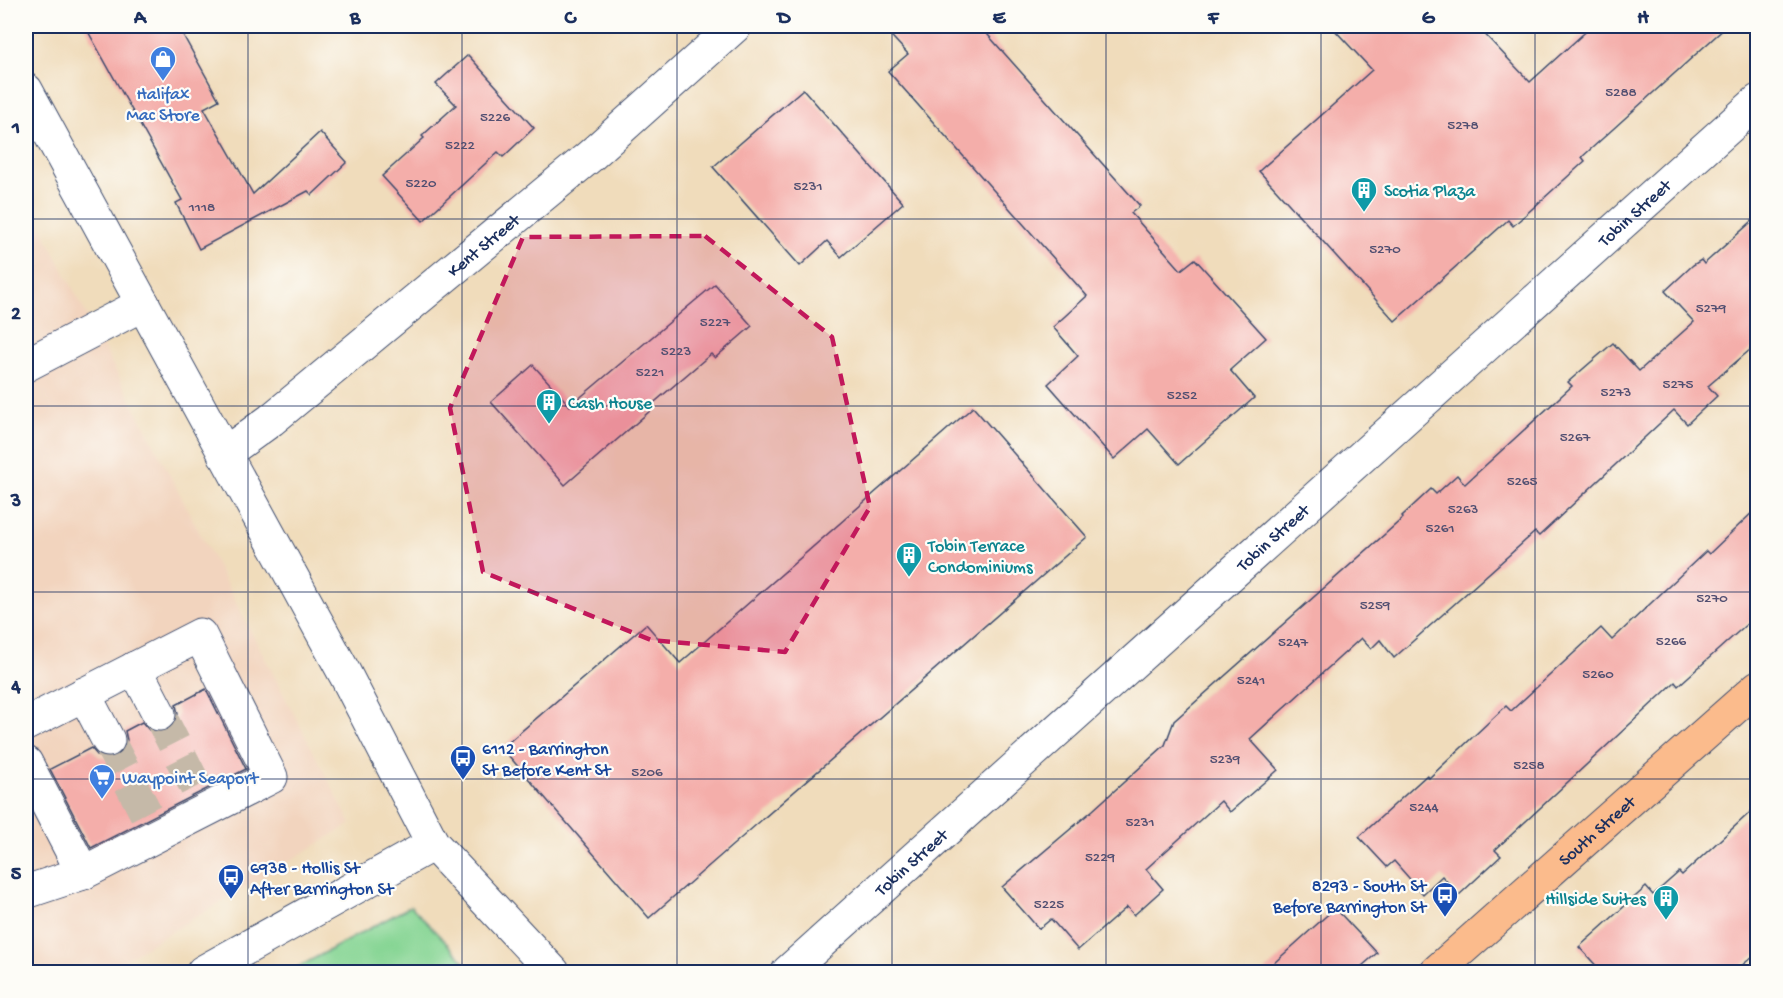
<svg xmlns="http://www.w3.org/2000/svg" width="1783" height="998" font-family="'Gochi Hand',sans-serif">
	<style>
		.built { fill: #f2d4be }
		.green { fill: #87d594; stroke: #518279; stroke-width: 1.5 }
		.building { fill: #f4aeaa }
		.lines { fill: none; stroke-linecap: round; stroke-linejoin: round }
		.minor-tunnel { stroke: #c5b9a8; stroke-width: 33; stroke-dasharray: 33 16; stroke-linecap: butt }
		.minor-casing { stroke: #3b496c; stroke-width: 35 }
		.major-casing { stroke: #3b496c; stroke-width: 35 }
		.minor { stroke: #fff; stroke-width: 33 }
		.major { stroke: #fbbb8c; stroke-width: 33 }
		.marked { fill: #c2185b; fill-opacity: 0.2; stroke: #c2185b; stroke-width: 4.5; stroke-dasharray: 12 8; stroke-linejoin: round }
		.grid { fill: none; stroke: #1b2f5e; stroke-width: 1.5; stroke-opacity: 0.55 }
		.labels { text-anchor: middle; stroke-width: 4.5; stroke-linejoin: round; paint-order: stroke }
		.number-label { font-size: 15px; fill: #514f71 }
		.shop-label { font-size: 18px; fill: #366cbe; stroke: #fdfcf7 }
		.culture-label { font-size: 18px; fill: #0d838f; stroke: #fdfcf7; text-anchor: start }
		.street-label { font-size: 18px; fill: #1b2f5e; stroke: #fdfcf7 }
		.transit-label { font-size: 18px; fill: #164399; stroke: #fdfcf7; text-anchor: start }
		.neatline { fill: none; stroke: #1b2f5e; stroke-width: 2 }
		.grid-label { font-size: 20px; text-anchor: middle; font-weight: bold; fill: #1b2f5e }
	</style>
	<rect width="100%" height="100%" fill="#fdfcf7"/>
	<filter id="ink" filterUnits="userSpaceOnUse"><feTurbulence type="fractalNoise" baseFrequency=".0167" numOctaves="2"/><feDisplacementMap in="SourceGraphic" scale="12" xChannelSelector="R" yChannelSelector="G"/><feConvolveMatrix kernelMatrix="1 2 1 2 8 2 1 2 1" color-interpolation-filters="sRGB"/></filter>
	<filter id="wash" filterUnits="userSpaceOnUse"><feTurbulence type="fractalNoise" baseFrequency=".008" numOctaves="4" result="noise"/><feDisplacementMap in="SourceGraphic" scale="24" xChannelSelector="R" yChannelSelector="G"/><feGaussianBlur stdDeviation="1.35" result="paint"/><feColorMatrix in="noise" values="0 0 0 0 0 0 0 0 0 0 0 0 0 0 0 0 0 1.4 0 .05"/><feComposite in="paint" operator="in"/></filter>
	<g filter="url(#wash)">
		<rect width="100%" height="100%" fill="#f0dcbb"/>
		<!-- built -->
		<path class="built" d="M26,198L351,824L104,972H26Z"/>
		<!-- green -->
		<path class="green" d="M411,906L474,972H289Z"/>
		<g id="blocks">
			<!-- building -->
			<g class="building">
				<path d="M85,26H178L219,100L204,108L253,194L320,132L347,162L312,195L308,191L199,249L176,203L182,200Z"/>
				<path d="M882,26H980L1140,206L1131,213L1181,270L1195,259L1266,338L1230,370L1254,398L1179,464L1148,429L1114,459L1048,384L1078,356L1053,327L1087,296L888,71L908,54Z"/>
				<path d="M1331,26H1477L1530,82L1592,26H1727L1582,157L1585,161L1513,226L1508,220L1395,321L1259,171L1372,70Z"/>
				<path d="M468,55L534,128L503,157L498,152L423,221L382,176L424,138L422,136L456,105L436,84Z"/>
				<path d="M803,89L903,203L841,257L827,241L800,266L713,167Z"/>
				<path d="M1758,216V343L1708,386L1717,396L1687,424L1674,410L1539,536L1535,532L1394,658L1380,640L1371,649L1361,638L1250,739L1278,770L1230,812L1221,801L1146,869L1163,889L1134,915L1127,907L1078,950L1051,919L1039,929L1002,887L1093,810L1165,745L1174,721L1403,518L1402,516L1431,489L1436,494L1457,475L1465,484L1572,386L1568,382L1613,343L1639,371L1694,322L1665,291L1693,265L1701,260L1704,264Z"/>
				<path d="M715,284L752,326L715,358L711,354L649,407L651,410L565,485L491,402L533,365L570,406Z"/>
				<path d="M973,407L1087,537L649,918L502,748L646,624L680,663Z"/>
				<path d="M1758,507V614L1678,686L1675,682L1495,850L1501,856L1459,895L1442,876L1423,894L1394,861L1387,867L1359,837L1427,775L1429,778L1506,706L1511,711L1601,628L1612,640L1706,551L1709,554Z"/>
				<path d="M206,689L246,769L91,848L50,769L91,748L98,756L108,759L116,757L124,750L127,740L125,731L142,722L149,730L158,733L167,731L175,724L178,714L176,705Z"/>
				<path d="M1758,805V952L1734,972H1602L1579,947L1646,887L1653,895L1679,872L1682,875Z"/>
				<path d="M1335,908L1377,953L1355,972H1264Z"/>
			</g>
		</g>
	</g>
	<g filter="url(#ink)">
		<use href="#blocks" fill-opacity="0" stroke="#3b496c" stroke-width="1.5"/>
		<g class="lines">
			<!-- minor-tunnel -->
			<g class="minor-tunnel">
				<path d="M159,714L199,793"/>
				<path d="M108,740L149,819"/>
			</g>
			<!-- minor casing -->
			<g class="minor-casing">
				<g id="minor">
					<path d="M26,90L345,674L433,844L553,972"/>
					<path d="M26,365L143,304"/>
					<path id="s1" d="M224,454L271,420L589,157L735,26"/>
					<path d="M135,668L159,714"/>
					<path d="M84,694L108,740"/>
					<path d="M26,724L200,635L271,777L83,873L26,892"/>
					<path d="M26,763L83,873"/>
					<path d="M203,972L433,844"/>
					<path id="s2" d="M788,972L1758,101"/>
				</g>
			</g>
			<!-- major casing -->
			<g class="major-casing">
				<g id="major">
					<path id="s3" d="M1436,972L1758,687"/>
				</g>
			</g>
			<!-- minor -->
			<use href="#minor" class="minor"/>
			<!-- major -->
			<use href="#major" class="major"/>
		</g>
	</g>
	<!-- marked area -->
	<path class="marked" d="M705,236L832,337L870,507L785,652L651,640L483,572L450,408L523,237Z"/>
	<!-- grid -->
	<path class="grid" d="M248,26V972M462,26V972M677,26V972M892,26V972M1106,26V972M1321,26V972M1535,26V972M26,219H1758M26,406H1758M26,592H1758M26,779H1758"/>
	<!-- icons -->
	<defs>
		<g id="shop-pin" transform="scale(1.35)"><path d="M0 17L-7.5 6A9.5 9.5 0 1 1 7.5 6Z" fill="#3f7fe0" stroke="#fdfcf7"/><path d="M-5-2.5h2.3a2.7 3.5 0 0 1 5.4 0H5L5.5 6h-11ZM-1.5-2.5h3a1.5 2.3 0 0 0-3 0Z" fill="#fff"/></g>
		<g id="building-pin" transform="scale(1.35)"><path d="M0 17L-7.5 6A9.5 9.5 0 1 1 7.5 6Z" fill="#0f9aa8" stroke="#fdfcf7"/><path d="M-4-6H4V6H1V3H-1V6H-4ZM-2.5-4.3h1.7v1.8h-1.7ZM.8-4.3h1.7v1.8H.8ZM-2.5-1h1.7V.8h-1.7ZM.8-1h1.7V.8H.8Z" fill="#fff"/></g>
		<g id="bus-pin" transform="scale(1.35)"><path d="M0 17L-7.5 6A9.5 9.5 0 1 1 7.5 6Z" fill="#1a4fb4" stroke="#fdfcf7"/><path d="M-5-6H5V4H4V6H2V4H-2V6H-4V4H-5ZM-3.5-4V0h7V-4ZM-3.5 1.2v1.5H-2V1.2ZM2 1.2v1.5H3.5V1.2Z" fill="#fff"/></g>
		<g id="supermarket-pin" transform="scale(1.35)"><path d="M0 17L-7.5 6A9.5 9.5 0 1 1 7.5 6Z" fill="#3f7fe0" stroke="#fdfcf7"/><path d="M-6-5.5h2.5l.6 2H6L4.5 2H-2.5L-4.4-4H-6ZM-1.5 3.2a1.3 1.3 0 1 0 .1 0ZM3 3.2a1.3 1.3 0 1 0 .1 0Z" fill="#fff"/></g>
	</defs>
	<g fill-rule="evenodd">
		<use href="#shop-pin" x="163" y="59"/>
		<use href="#building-pin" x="1364" y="190"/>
		<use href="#building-pin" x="549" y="402"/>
		<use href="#building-pin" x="909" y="555"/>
		<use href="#bus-pin" x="463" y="758"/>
		<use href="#supermarket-pin" x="102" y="777"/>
		<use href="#bus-pin" x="231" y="877"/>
		<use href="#bus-pin" x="1445" y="895"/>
		<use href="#building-pin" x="1666" y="898"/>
	</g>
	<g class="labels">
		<!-- number labels -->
		<g class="number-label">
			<text x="1621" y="96">5288</text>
			<text x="495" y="121">5226</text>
			<text x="1463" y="129">5278</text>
			<text x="460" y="149">5222</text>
			<text x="421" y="187">5220</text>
			<text x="808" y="190">5231</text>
			<text x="202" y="211">1118</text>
			<text x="1385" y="253">5270</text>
			<text x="1711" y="312">5279</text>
			<text x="715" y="326">5227</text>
			<text x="676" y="355">5223</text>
			<text x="650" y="376">5221</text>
			<text x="1678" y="388">5275</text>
			<text x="1616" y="396">5273</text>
			<text x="1182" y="399">5252</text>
			<text x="1575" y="441">5267</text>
			<text x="1522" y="485">5265</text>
			<text x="1463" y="513">5263</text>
			<text x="1440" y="532">5261</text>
			<text x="1712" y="602">5270</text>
			<text x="1375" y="609">5259</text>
			<text x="1671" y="645">5266</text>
			<text x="1293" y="646">5247</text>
			<text x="1598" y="678">5260</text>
			<text x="1251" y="684">5241</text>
			<text x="1225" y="763">5239</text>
			<text x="1529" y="769">5258</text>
			<text x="647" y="776">5206</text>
			<text x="1424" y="811">5244</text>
			<text x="1140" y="826">5231</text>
			<text x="1100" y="861">5229</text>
			<text x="1049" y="908">5225</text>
		</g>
		<!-- shop labels -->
		<g class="shop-label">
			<text x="163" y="99">Halifax<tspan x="163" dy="21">Mac Store</tspan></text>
			<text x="122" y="783" text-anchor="start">Waypoint Seaport</text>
		</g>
		<!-- culture labels -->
		<g class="culture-label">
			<text x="1384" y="196">Scotia Plaza</text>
			<text x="568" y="408">Cash House</text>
			<text x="928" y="551">Tobin Terrace<tspan x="928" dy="21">Condominiums</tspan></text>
			<text x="1646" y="904" text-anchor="end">Hillside Suites</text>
		</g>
		<!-- street labels -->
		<g class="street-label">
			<text dy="6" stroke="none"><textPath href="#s2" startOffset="1137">Tobin Street</textPath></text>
			<text dy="6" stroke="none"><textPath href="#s1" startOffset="333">Kent Street</textPath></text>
			<text dy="6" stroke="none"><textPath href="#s2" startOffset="651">Tobin Street</textPath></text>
			<text dy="6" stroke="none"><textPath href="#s3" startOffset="214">South Street</textPath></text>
			<text dy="6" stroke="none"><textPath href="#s2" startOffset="165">Tobin Street</textPath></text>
		</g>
		<!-- transit labels -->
		<g class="transit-label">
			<text x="482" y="754">6112 - Barrington<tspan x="482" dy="21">St Before Kent St</tspan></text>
			<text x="250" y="873">6938 - Hollis St<tspan x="250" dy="21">After Barrington St</tspan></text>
			<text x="1426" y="891" text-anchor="end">8293 - South St<tspan x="1426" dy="21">Before Barrington St</tspan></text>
		</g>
	</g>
	<!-- margin -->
	<rect width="1783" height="998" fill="none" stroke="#fdfcf7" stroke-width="66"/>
	<rect x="33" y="33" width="1717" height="932" class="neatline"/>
	<g class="grid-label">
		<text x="140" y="23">A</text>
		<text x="355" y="23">B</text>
		<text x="570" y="23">C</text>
		<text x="784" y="23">D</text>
		<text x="999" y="23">E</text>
		<text x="1213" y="23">F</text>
		<text x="1428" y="23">G</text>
		<text x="1643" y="23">H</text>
		<text x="16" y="133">1</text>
		<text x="16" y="319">2</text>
		<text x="16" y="506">3</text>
		<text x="16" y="692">4</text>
		<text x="16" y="879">5</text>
	</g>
</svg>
